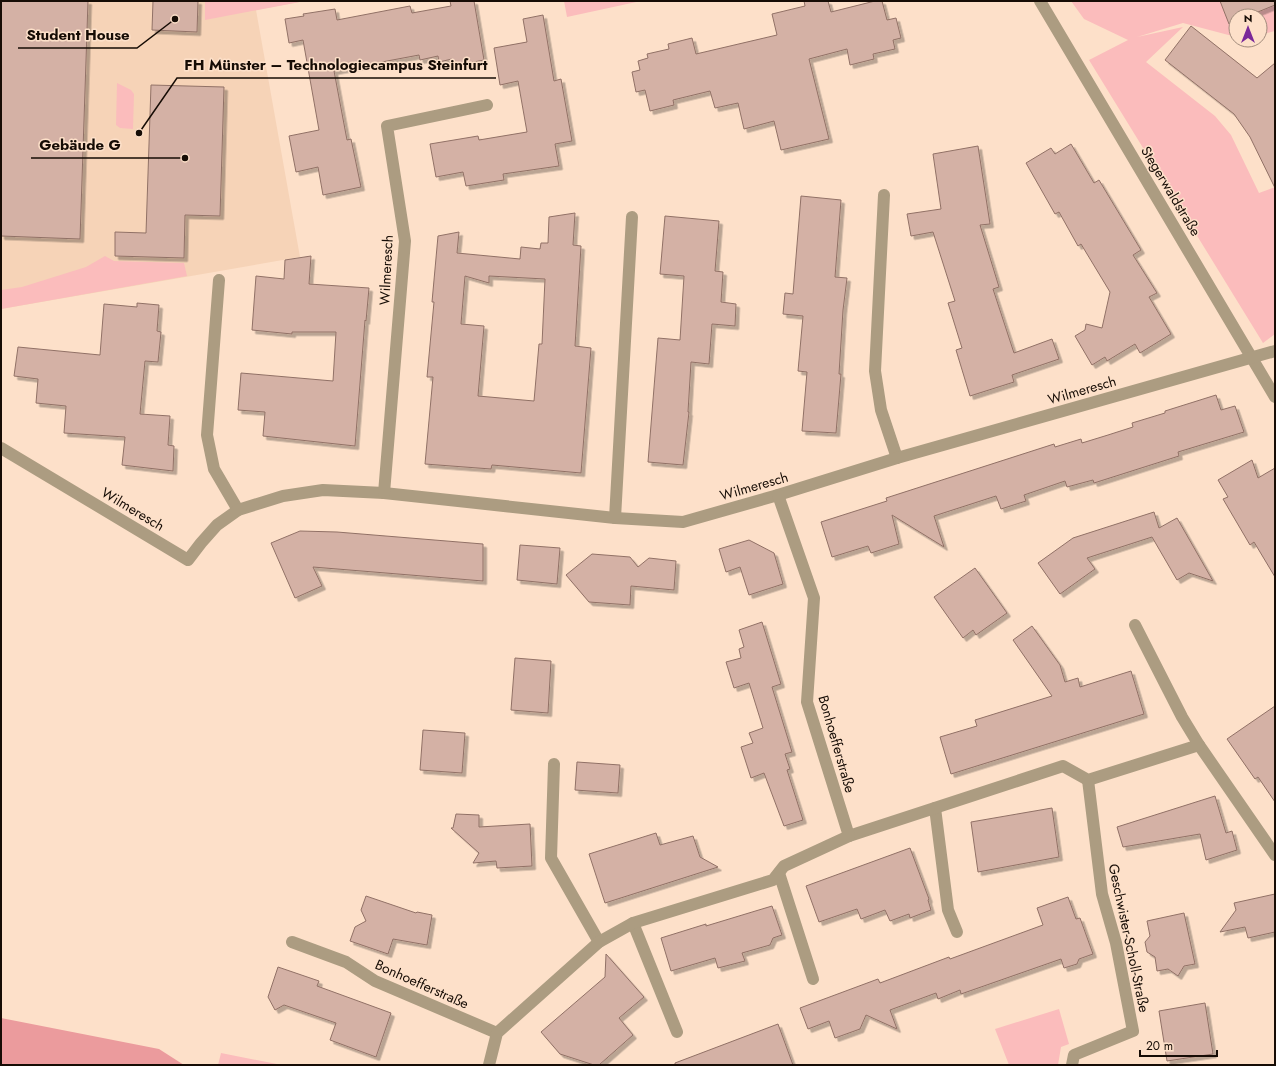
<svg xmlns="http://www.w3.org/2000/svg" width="1276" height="1066" font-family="Jost,sans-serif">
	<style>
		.built { fill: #f6d3b7 }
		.green { fill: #fbbcbc }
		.forest { fill: #eb9b9d }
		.building { fill: #d4b1a5; stroke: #917166; fill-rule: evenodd; filter: url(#shadow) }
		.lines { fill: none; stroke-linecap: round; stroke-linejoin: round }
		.minor { stroke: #ac9c81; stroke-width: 12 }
		.labels { text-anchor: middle; stroke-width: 3; stroke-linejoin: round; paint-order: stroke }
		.street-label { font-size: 14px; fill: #160c05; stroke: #fde0c9 }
		.leader { fill: none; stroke: #160c05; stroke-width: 1.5 }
		.callout-dot { fill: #160c05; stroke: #fde0c9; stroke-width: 1.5 }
		.callout-label { font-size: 15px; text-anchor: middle; font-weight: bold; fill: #160c05; stroke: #fde0c9; stroke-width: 3; stroke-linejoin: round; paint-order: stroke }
	</style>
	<defs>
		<filter id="shadow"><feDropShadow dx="3.5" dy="3.5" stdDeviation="0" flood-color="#0004"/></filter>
	</defs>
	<rect width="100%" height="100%" fill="#fde0c9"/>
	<!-- built -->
	<path class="built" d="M1,1H305L256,10L300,257L1,309Z"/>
	<!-- green -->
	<g class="green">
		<path d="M205,1H305L205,20Z"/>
		<path d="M564,1H641L567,17Z"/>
		<path d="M1071,1H1275V31L1260,35V16H1236V37L1183,23L1137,37L1183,27L1146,62L1215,116L1231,135L1259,193L1275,187V334L1263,343L1089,60L1128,40L1084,19Z"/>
		<path d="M117,83L131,90L134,94L133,129L120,128L116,125Z"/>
		<path d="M105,256L114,261L184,263L187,276L1,309V290L22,287L86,267Z"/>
		<path d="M1059,1009L1069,1044L1061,1047L1058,1065H1009L995,1029Z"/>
		<path d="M221,1053L282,1065H218Z"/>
	</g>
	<!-- forest -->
	<path class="forest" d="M1,1018L159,1049L184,1065H1Z"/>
	<!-- building -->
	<g class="building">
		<path d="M1,1H88L80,239L1,236Z"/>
		<path d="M153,1H198L197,32L152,30Z"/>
		<path d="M450,1H474L484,60L453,66L452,59L439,62L438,56L420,60L419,55L334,71L347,140L351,139L361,187L323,195L318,167L296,172L289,136L319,130L303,40L289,43L285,19L304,16L303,14L335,9L337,20L410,6L412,13L451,6Z"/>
		<path d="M804,1H828L831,12L875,1H882L887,20L896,18L901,38L893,40L895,49L873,54L874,59L850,65L847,49L809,59L829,139L781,150L774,121L744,129L738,103L715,108L710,91L673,100L674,105L650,111L645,90L636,92L632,72L640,70L638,61L648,58L647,54L669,49L668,44L692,38L696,54L777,35L772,14L805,6Z"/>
		<path d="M1220,1H1275V5L1248,16H1236V21L1229,24Z"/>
		<path d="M543,15L554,81L561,79L572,141L555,144L559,166L503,174L504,180L466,186L463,172L436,177L430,144L478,136L479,140L527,132L518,81L500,85L494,48L527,42L523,19Z"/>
		<path d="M1191,26L1257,78L1275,63V188L1250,137L1234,114L1165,60Z"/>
		<path d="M151,85L224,87L220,216L185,215L184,258L115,256V232L146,233Z"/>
		<path d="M1071,144L1094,183L1099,180L1141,250L1133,255L1157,293L1149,297L1171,334L1140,353L1135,344L1107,361L1105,357L1092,365L1075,336L1085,330L1086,324L1102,328L1110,292L1081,244L1078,246L1059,212L1055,214L1026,163L1051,148L1055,154Z"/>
		<path d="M978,146L990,224L980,225L999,287L993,289L1014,353L1052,339L1059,359L1012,375L1014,382L970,396L956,350L962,348L948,303L955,301L933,232L911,236L907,214L941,209L933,154Z"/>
		<path d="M801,196L841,200L835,277L847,278L843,310L839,374H841L836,433L802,431L807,372L798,371L803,316L783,314L785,293L793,294Z"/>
		<path d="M575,213L573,245L581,246L575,346L591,348L581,473L492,465L491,469L425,464L433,377H427L434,302H432L438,236L459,232L457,253L520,259L521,247L540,249L541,243H548L549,217ZM465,276L489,283V276L545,279L542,344H539L534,401L478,396L484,326L461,324Z"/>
		<path d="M665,216L719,221L715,271L723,272L721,302L736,304L735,326L712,324L709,364L691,362L688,412H689L683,465L648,462L658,338L680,340L684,276L660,274Z"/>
		<path d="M311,256L309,284L369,288L366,321L365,320L355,446L263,436L265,412L238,410L241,373L333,381L336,332H292V334L252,330L256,276L284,279L285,260Z"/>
		<path d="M137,303L159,305L157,331L161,332L158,362L145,361L140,414L170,416L168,445L174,446L173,471L122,465L125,437L64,433L66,406L36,403L38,379L14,376L18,347L100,355L104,304L137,307Z"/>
		<path d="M1216,395L1221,410L1235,406L1244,432L1178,452L1179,456L1094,483L1093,480L1067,487L1065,481L1024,495L1026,501L1001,509L996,496L934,516L944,547L892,515L899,544L871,553L868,546L832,557L821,522L887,501L886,498L1054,444L1055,447L1081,439L1082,443L1108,435L1133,427L1132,423L1165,413V411Z"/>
		<path d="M1252,460L1258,478L1275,468V577L1254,542L1250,545L1223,499L1228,497L1218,480Z"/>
		<path d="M1154,512L1159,528L1177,518L1213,581L1189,573L1177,580L1152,537L1087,558L1095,569L1060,594L1038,563L1073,538Z"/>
		<path d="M300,531L337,532L483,544V581L313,567L322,586L295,598L271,543Z"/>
		<path d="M749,540L774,553L783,584L749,595L740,567L726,572L719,549Z"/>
		<path d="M520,545L560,548L557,584L517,580Z"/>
		<path d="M592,554L630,557L638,567L649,558L676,561L674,590L631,586L630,605L589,602L566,575Z"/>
		<path d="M975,568L1007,613L976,635L973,630L963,638L934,597Z"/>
		<path d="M762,622L781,684L772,687L792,752L785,754L790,769L787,770L803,820L784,826L764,773L751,778L741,747L753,743L749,733L763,728L749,683L734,688L726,662L741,658L739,649L744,647L739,630Z"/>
		<path d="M1032,626L1060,665L1065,682L1078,678L1080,687L1131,671L1144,714L951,774L940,737L977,726L975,720L1052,696L1013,640Z"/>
		<path d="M515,658L551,661L548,713L511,710Z"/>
		<path d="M1275,706V802L1258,777L1255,779L1227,739Z"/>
		<path d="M423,730L465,733L462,773L420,770Z"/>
		<path d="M577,762L620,765L618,793L575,790Z"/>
		<path d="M1215,796L1226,833L1232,831L1237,850L1206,860L1200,834L1123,847L1117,827Z"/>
		<path d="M1052,808L1059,857L978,872L971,822Z"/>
		<path d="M456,814L479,815V827L530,824L532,866L497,868L496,861L473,863L479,853L451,828H453Z"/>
		<path d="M656,833L660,845L693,836L700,857L718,867L605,903L589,854Z"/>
		<path d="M910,848L929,899L928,900L931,910L910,918L909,914L890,921L885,910L861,919L857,909L819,922L806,886Z"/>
		<path d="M1275,894V932L1248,938L1245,927L1220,932L1236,910L1234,903Z"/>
		<path d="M366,896L416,913L417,912L432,915L427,945L393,939L388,954L350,941L355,927L366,921L361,910Z"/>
		<path d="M1068,897L1076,919L1080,918L1093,954L1079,959L1077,964L1064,968L1061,959L961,994L960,990L938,999L936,993L890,1010L897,1029L866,1015L860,1029L835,1038L829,1021L808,1029L800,1008L878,979L880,983L949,957L950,959L1043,925L1037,908Z"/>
		<path d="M772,906L782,935L773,938L770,945L742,953L745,961L718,968L715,958L671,971L661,938L706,924V926Z"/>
		<path d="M1184,913L1195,964L1184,966L1178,976L1168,969L1157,971L1155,957L1147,952L1145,942L1150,936L1147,921Z"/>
		<path d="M606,954L644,997L619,1018L633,1035L599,1065H594L560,1054L541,1032L605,977Z"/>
		<path d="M278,967L319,981L317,986L391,1013L376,1057L330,1040L336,1023L284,1005L275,1010L268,997Z"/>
		<path d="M1205,1003L1213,1054L1167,1061L1159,1011Z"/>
		<path d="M778,1024L793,1065H675V1063Z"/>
	</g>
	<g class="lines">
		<!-- minor -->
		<g class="minor">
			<path d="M1040,1L1275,397"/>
			<path d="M884,195L875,371L881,410L897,458"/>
			<path d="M219,280L207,435L214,469L238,510"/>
			<path d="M1,448L188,560L201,543L217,525L238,510L283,496L323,490L384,493L615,518L683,522L778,495L897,458L1275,351"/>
			<path d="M384,493L405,241L387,126L487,105"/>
			<path d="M615,518L632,217"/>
			<path d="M1199,745L1275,855"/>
			<path d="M554,764L551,858L599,942"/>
			<path d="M935,808L948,910L957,932"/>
			<path d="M849,836L1063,766L1088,780L1199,745L1182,717L1135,625"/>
			<path d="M779,873L813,979"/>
			<path d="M633,923L677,1032"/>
			<path d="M292,942L346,962L375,981L497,1033"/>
			<path d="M489,1065L497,1033L599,942L633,923L773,880L784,866L849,836L807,702L814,598L778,495"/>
			<path d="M1072,1065L1074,1055L1133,1031L1116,943L1102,894L1088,780"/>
		</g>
	</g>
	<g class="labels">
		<!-- street labels -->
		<g class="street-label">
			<text transform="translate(1171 191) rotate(59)" y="5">Stegerwaldstraße</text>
			<text transform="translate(386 270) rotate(-87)" y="5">Wilmeresch</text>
			<text transform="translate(1082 390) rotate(-16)" y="5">Wilmeresch</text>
			<text transform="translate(754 486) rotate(-16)" y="5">Wilmeresch</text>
			<text transform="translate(133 509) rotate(31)" y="5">Wilmeresch</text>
			<text transform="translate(837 744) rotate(74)" y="5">Bonhoefferstraße</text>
			<text transform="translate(1129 938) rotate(78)" y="5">Geschwister-Scholl-Straße</text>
			<text transform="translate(422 984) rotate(24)" y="5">Bonhoefferstraße</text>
		</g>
	</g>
	<!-- callouts -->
	<path class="leader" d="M175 19L137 48H18M139 133L177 78H496M185 158L128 158H31"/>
	<g class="callout-dot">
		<circle cx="175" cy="19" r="4"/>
		<circle cx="139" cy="133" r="4"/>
		<circle cx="185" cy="158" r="4"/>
	</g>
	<g class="callout-label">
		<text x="78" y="40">Student House</text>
		<text x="336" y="70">FH Münster – Technologiecampus Steinfurt</text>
		<text x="80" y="150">Gebäude G</text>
	</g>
	<!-- border -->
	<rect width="1276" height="1066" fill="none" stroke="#160c05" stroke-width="4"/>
	<!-- north arrow -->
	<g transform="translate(1248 28)"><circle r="19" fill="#fde0c9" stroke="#a18b7b"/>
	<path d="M0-3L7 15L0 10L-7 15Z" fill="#7a2899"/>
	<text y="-6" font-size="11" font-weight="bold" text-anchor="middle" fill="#160c05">N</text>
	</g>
	<!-- scale -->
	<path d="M1140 1050v6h77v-6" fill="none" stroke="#160c05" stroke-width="2"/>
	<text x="1146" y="1050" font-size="12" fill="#160c05" stroke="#fde0c9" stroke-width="3" paint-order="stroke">20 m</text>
</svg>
